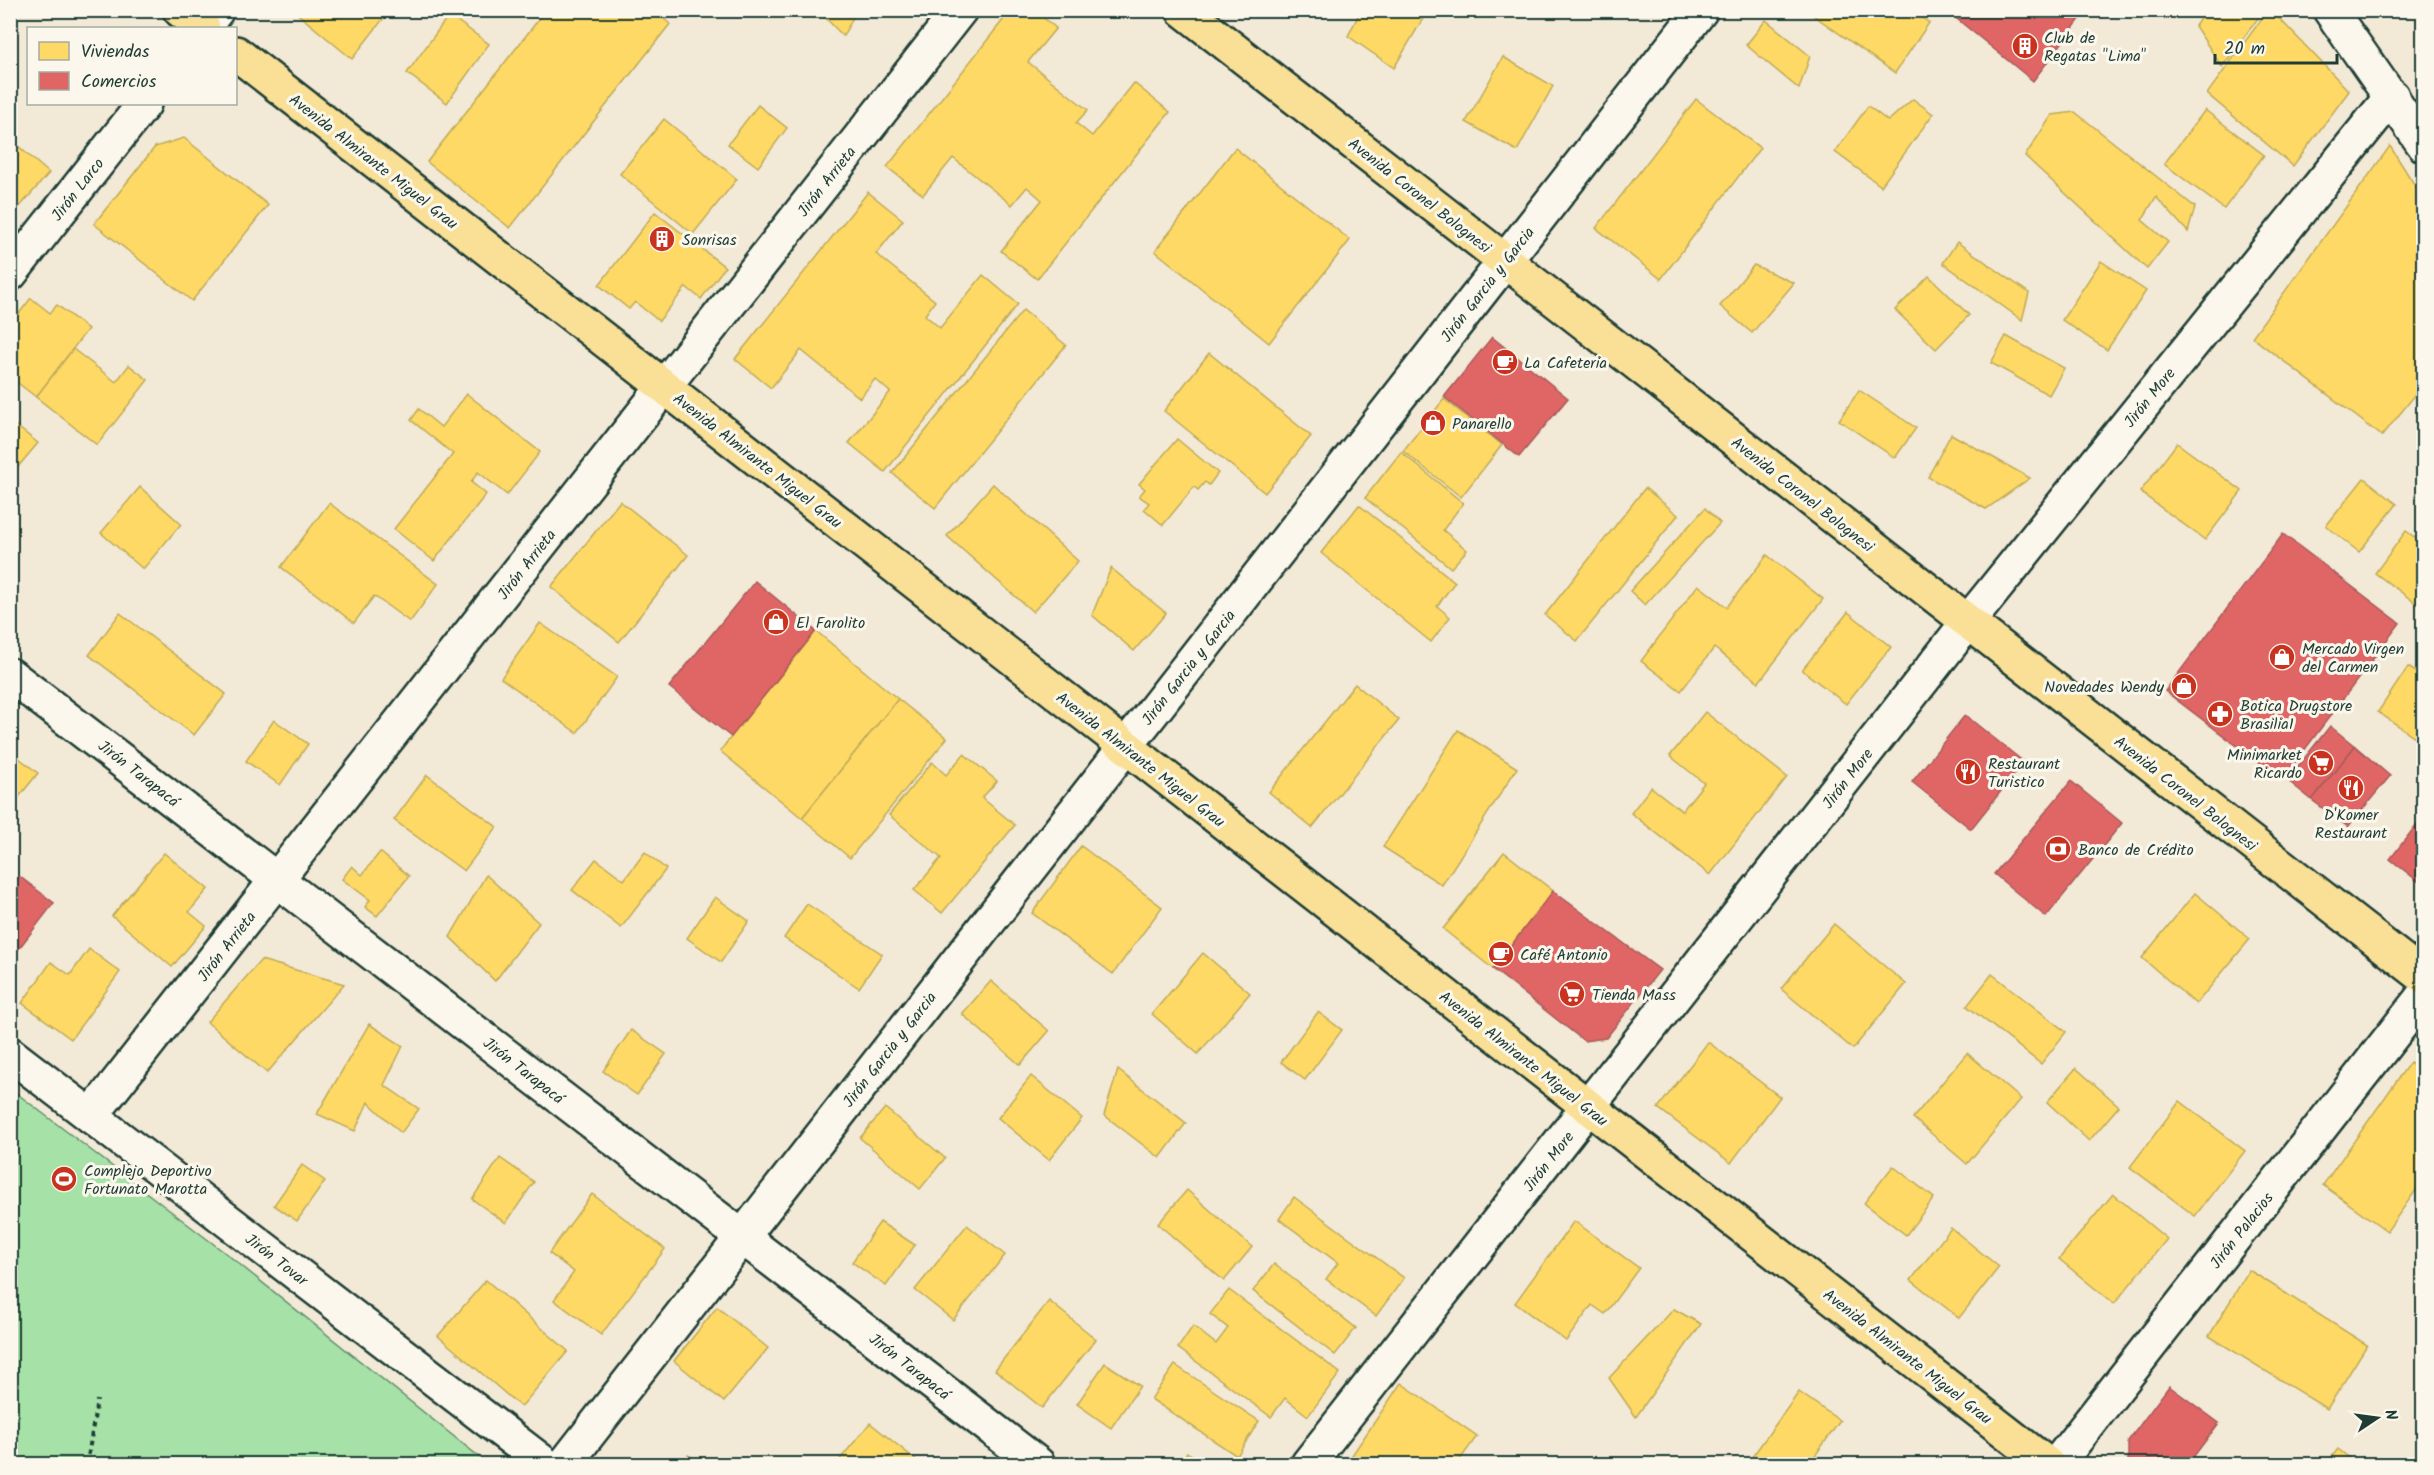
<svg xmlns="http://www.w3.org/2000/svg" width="2434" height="1475" font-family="Kalam,sans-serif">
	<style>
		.green { fill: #a6e1a7; stroke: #628f6e; stroke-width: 1.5 }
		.homes { fill: #ffd966; stroke: #bcaa57; stroke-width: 1.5 }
		.shops { fill: #e06666; stroke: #a65a57; stroke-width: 1.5 }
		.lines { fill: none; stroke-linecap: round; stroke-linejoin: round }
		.minor-casing { stroke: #1f3d34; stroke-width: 38 }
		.major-casing { stroke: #1f3d34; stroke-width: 38 }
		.path { stroke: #1f3d34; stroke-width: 4; stroke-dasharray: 4.5 4.5; stroke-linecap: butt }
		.minor { stroke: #fbf7ec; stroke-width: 33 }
		.major { stroke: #fadf96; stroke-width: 33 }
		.labels { text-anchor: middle; stroke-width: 6; stroke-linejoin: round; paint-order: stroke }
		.poi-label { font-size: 16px; fill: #1f3d34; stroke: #fbf7ec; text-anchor: start }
		.street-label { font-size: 16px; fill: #1f3d34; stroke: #fbf7ec }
	</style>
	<rect width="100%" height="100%" fill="#f3e9d7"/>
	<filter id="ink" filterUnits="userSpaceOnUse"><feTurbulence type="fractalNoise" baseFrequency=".0167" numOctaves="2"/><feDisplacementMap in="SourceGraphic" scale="12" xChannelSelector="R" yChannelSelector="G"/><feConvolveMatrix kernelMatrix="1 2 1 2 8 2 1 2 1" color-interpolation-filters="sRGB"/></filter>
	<g filter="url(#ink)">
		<!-- green -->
		<path class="green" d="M11,1089L228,1255L488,1464H11Z"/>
		<!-- homes -->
		<g class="homes">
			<path d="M293,10H390L352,59Z"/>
			<path d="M546,10H654L670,24L510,228L427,162Z"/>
			<path d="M818,10H857L843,36Z"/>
			<path d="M1011,10H1034L1056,28L1028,62L1088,110L1076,123L1092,136L1134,83L1170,112L1037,279L1001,251L1042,200L1027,187L1012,205L953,158L923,195L887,167Z"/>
			<path d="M1361,10H1428L1394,68L1348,36Z"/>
			<path d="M1806,10H1911L1929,23L1895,73Z"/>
			<path d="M2206,10H2264L2222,67L2195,26Z"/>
			<path d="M2268,10H2271L2349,91L2293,166L2207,94Z"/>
			<path d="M449,15L489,44L447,103L407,73Z"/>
			<path d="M1766,20L1810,56L1799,89L1746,45Z"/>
			<path d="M1503,57L1553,86L1517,151L1466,122Z"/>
			<path d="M1696,99L1760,148L1661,279L1596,228Z"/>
			<path d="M1913,99L1933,114L1881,186L1835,152L1868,106L1888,121Z"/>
			<path d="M758,105L787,128L758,167L728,144Z"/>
			<path d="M2205,110L2264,155L2224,209L2164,164Z"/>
			<path d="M2075,112L2195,207L2188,232L2156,197L2142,220L2168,242L2147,269L2025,156L2052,115Z"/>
			<path d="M664,119L737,179L693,234L620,174Z"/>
			<path d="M184,138L268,205L192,301L94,224L155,147Z"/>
			<path d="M10,139L49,173L10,218Z"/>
			<path d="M2390,146L2424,200V384L2382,436L2252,337Z"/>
			<path d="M1235,148L1350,240L1269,343L1155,251Z"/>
			<path d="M868,192L903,220L876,254L935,301L925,315L940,328L983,275L1018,304L885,472L849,443L890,392L875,379L860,398L801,350L771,388L735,359Z"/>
			<path d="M655,212L725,267L701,299L686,287L659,321L635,302L629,309L599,285Z"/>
			<path d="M1957,242L2029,293L2022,320L1943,263Z"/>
			<path d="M2101,261L2146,291L2107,350L2062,320Z"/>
			<path d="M1754,265L1794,283L1752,333L1720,306Z"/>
			<path d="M1929,276L1969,315L1936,349L1895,310Z"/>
			<path d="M31,298L50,313L57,305L88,329L36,397L10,377V325Z"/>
			<path d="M1023,310L1066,345L935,508L892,473Z"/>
			<path d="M2006,336L2064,368L2049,395L1991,363Z"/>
			<path d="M73,349L116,382L129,365L148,380L97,445L36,397Z"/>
			<path d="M1209,353L1311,436L1265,493L1164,411Z"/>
			<path d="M1859,390L1916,428L1895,458L1839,420Z"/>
			<path d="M467,394L540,452L507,495L478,472L471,482L486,494L434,561L394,529L453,454L411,420L419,409L441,427Z"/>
			<path d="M1444,399L1502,445L1461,497L1403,451Z"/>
			<path d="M10,421L38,443L17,468L10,462Z"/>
			<path d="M1951,434L2030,478L1986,509L1928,477Z"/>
			<path d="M1177,439L1218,473L1209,485L1205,482L1198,490L1194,487L1163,525L1144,509L1149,503L1139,496L1145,489L1139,484Z"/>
			<path d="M2177,443L2242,491L2205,540L2140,492Z"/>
			<path d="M1401,452L1463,503L1443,530L1467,550L1451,568L1365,498Z"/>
			<path d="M2364,478L2397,504L2359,552L2326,526Z"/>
			<path d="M993,484L1078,561L1033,612L947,536Z"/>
			<path d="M140,487L181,524L143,569L101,533Z"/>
			<path d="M1645,488L1678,515L1577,641L1545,615Z"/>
			<path d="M620,501L688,555L619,642L551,587Z"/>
			<path d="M329,503L438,584L410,622L374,596L354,623L281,567Z"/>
			<path d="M1359,505L1455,582L1437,606L1450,617L1431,642L1321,553Z"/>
			<path d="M1705,508L1720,523L1645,605L1630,591Z"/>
			<path d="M2406,531L2424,544V609L2375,573Z"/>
			<path d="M1767,555L1823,599L1759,682L1714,648L1681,691L1641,661L1698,585L1727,607Z"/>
			<path d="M1111,568L1166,613L1134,651L1092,615Z"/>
			<path d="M1848,612L1891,647L1846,704L1802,670Z"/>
			<path d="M120,613L226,694L194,735L89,655Z"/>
			<path d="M540,623L617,677L577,733L501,678Z"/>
			<path d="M816,631L898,699L802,818L720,751Z"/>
			<path d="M2408,667L2424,677V743L2378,712Z"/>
			<path d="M1355,684L1399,720L1312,828L1269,792Z"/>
			<path d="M898,699L947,738L850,858L802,818Z"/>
			<path d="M1705,712L1787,777L1710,875L1631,813L1651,787L1682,811L1704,783L1670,756Z"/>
			<path d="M274,720L308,744L280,785L246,761Z"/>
			<path d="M1458,730L1517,768L1442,885L1383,847Z"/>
			<path d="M10,751L38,773L10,808Z"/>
			<path d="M964,754L997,781L982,798L1015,825L942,913L914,890L941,858L889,815L932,762L946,775Z"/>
			<path d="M427,775L497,827L464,871L394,820Z"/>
			<path d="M1081,846L1162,907L1113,974L1032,913Z"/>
			<path d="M380,852L409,876L377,916L365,907L370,900L342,879L352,866L362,875Z"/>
			<path d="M645,852L666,869L621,928L572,890L596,859L624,880Z"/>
			<path d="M1504,852L1553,891L1493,969L1443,929Z"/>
			<path d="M164,853L208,889L189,912L206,926L172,967L112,916Z"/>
			<path d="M486,875L539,923L495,981L450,937Z"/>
			<path d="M2195,893L2250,939L2196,1004L2142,958Z"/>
			<path d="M715,897L749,921L721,962L687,938Z"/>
			<path d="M807,904L882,954L859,988L784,938Z"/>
			<path d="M1834,924L1906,984L1853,1049L1781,989Z"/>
			<path d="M89,949L120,972L71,1039L22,1003L51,962L70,975Z"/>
			<path d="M1203,953L1250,993L1198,1054L1152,1014Z"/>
			<path d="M261,960L344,984L267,1073L207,1022Z"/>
			<path d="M1992,974L2066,1032L2041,1064L1967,1006Z"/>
			<path d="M991,981L1049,1031L1020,1065L962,1014Z"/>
			<path d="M1318,1012L1342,1030L1305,1080L1281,1062Z"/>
			<path d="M369,1024L403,1046L384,1085L419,1109L401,1133L368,1102L355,1131L317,1114Z"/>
			<path d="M631,1030L666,1054L637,1095L603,1071Z"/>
			<path d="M1708,1042L1780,1097L1731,1163L1658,1108Z"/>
			<path d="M1967,1053L2021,1099L1967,1164L1913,1118Z"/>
			<path d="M2410,1062L2424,1071V1179L2387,1231L2323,1185Z"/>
			<path d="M2076,1068L2119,1106L2089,1141L2047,1102Z"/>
			<path d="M1118,1070L1186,1123L1160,1158L1104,1115Z"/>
			<path d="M1031,1076L1082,1118L1049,1160L998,1118Z"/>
			<path d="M2180,1101L2245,1151L2195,1216L2130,1167Z"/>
			<path d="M885,1108L945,1158L920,1189L860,1138Z"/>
			<path d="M500,1158L534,1182L506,1223L472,1199Z"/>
			<path d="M302,1165L325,1181L297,1221L274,1205Z"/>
			<path d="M1893,1166L1934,1198L1906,1235L1864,1203Z"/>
			<path d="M1187,1190L1252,1247L1224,1281L1158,1224Z"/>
			<path d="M592,1194L665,1249L601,1335L554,1300L574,1272L549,1253Z"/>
			<path d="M2113,1194L2167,1239L2114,1304L2059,1259Z"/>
			<path d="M1294,1197L1404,1278L1376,1316L1326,1279L1338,1263L1279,1219Z"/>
			<path d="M1574,1221L1639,1268L1605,1314L1592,1305L1566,1341L1515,1303Z"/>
			<path d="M880,1222L915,1245L886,1286L852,1262Z"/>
			<path d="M967,1225L1005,1255L953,1320L915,1290Z"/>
			<path d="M1951,1228L1999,1267L1959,1318L1911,1280Z"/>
			<path d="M1274,1264L1356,1328L1335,1355L1253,1291Z"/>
			<path d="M2249,1270L2367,1345L2327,1409L2209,1336Z"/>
			<path d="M486,1280L568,1351L521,1407L438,1336Z"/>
			<path d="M1229,1290L1340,1373L1308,1416L1285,1398L1271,1417L1178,1348L1193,1326L1216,1344L1228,1328L1210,1314Z"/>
			<path d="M1049,1301L1096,1339L1042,1408L995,1370Z"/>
			<path d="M717,1307L768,1348L724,1402L674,1361Z"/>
			<path d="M1674,1309L1701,1324L1636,1417L1609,1378Z"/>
			<path d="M1105,1363L1140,1386L1111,1428L1077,1404Z"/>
			<path d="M1175,1365L1259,1421L1237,1456L1151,1399Z"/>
			<path d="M1401,1383L1477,1436L1457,1464H1346Z"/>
			<path d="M1799,1392L1840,1421L1809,1464H1747Z"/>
			<path d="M870,1423L921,1464H836Z"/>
			<path d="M2338,1449L2357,1464H2326Z"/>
			<path d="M1187,1452L1205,1464H1179Z"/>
			<path d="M688,1455L702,1464H682Z"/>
		</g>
		<!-- shops -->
		<g class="shops">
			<path d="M1946,10H2087L2033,81Z"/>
			<path d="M1492,337L1568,398L1519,457L1444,397Z"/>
			<path d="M2283,534L2400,623L2282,780L2165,691Z"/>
			<path d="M755,581L816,631L731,737L669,687Z"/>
			<path d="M1965,715L2024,762L1971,829L1912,782Z"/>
			<path d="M2330,726L2355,746L2312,800L2287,780Z"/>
			<path d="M2355,746L2390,776L2348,827L2312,800Z"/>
			<path d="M2071,781L2122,823L2046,917L1994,874Z"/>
			<path d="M2424,815V886L2390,859Z"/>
			<path d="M19,876L54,903L10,960V887Z"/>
			<path d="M1553,891L1660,970L1606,1038L1584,1041L1493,969Z"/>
			<path d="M2169,1386L2219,1423L2188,1464H2132L2128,1462V1441Z"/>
		</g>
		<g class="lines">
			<!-- minor casing -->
			<g class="minor-casing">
				<g id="minor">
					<path d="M2330,10L2424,145"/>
					<path d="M203,28L217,10"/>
					<path d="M10,274L144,104"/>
					<path d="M10,675L1038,1464"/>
					<path d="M10,1054L545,1464"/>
					<path d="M91,1116L960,10"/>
					<path d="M565,1464L1701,10"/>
					<path d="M1308,1464L1968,622L2392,96"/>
					<path d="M2057,1464L2424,995"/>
				</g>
			</g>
			<!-- major casing -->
			<g class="major-casing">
				<g id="major">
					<path d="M180,10L203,28"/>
					<path d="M1183,10L2424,977"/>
					<path d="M236,53L2047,1464"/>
				</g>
			</g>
			<!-- path -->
			<path class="path" d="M87,1464L97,1400"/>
			<!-- minor -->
			<use href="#minor" class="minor"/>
			<!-- major -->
			<use href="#major" class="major"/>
		</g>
	</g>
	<!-- icons -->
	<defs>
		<g id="building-disc" transform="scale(1.35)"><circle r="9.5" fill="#c8321e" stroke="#fbf7ec"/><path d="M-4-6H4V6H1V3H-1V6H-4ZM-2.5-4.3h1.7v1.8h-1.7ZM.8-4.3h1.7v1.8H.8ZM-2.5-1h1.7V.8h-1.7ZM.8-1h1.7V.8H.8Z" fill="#fff"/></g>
		<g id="cafe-disc" transform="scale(1.35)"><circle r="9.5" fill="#c8321e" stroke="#fbf7ec"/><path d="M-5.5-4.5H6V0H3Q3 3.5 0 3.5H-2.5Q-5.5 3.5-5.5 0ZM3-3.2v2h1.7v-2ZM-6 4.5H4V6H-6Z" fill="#fff"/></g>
		<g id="shop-disc" transform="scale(1.35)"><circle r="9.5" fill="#c8321e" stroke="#fbf7ec"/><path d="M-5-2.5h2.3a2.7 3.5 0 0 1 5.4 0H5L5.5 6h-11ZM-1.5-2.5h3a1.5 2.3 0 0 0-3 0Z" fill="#fff"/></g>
		<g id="pharmacy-disc" transform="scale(1.35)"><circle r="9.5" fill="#c8321e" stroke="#fbf7ec"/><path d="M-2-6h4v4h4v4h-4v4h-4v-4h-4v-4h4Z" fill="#fff"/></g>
		<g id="supermarket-disc" transform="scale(1.35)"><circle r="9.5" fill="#c8321e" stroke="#fbf7ec"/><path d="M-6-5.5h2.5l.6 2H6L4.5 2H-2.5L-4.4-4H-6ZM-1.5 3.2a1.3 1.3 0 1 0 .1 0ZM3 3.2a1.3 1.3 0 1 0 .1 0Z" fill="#fff"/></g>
		<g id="restaurant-disc" transform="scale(1.35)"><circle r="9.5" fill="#c8321e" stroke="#fbf7ec"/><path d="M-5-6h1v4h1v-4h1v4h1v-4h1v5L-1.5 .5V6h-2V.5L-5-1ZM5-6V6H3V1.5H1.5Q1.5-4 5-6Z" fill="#fff"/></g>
		<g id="bank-disc" transform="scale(1.35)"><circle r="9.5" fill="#c8321e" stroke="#fbf7ec"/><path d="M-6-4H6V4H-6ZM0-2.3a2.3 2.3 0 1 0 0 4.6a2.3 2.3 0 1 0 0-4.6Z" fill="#fff"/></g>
		<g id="stadium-disc" transform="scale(1.35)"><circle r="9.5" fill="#c8321e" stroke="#fbf7ec"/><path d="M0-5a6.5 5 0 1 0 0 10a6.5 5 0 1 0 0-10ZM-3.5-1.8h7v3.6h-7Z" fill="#fff"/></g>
	</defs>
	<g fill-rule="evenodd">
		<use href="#building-disc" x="2025" y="46"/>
		<use href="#building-disc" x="662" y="239"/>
		<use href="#cafe-disc" x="1505" y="362"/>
		<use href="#shop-disc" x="1433" y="423"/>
		<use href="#shop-disc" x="776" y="622"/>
		<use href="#shop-disc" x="2282" y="657"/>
		<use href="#shop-disc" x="2184" y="686"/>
		<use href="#pharmacy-disc" x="2220" y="714"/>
		<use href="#supermarket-disc" x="2321" y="763"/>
		<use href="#restaurant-disc" x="1968" y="772"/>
		<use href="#restaurant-disc" x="2351" y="788"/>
		<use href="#bank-disc" x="2058" y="849"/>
		<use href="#cafe-disc" x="1501" y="954"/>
		<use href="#supermarket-disc" x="1572" y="994"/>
		<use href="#stadium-disc" x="64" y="1179"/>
	</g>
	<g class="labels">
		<!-- poi labels -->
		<g class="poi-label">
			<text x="2044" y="43">Club de<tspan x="2044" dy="18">Regatas "Lima"</tspan></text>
			<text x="682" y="245">Sonrisas</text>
			<text x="1524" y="368">La Cafeteria</text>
			<text x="1452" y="429">Panarello</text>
			<text x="796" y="628">El Farolito</text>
			<text x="2302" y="654">Mercado Virgen<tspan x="2302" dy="18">del Carmen</tspan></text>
			<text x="2164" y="692" text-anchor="end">Novedades Wendy</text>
			<text x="2240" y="711">Botica Drugstore<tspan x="2240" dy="18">Brasilia1</tspan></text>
			<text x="2302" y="760" text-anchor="end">Minimarket<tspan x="2302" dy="18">Ricardo</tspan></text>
			<text x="1988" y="769">Restaurant<tspan x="1988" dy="18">Turistico</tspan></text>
			<text x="2351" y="820" text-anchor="middle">D'Komer<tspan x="2351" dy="18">Restaurant</tspan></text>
			<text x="2078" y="855">Banco de Crédito</text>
			<text x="1520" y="960">Café Antonio</text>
			<text x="1592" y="1000">Tienda Mass</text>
			<text x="84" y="1176">Complejo Deportivo<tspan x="84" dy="18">Fortunato Marotta</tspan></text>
		</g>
		<!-- street labels -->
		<g class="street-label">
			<text transform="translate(374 161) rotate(38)" y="6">Avenida Almirante Miguel Grau</text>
			<text transform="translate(826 181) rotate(-52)" y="6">Jirón Arrieta</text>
			<text transform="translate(77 189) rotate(-52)" y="6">Jirón Larco</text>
			<text transform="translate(1420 195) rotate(38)" y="6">Avenida Coronel Bolognesi</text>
			<text transform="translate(1487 284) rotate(-52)" y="6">Jirón Garcia y Garcia</text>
			<text transform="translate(2149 397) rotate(-51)" y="6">Jirón More</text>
			<text transform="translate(758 460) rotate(38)" y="6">Avenida Almirante Miguel Grau</text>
			<text transform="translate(1803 494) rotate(38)" y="6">Avenida Coronel Bolognesi</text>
			<text transform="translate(526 564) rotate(-52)" y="6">Jirón Arrieta</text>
			<text transform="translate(1188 667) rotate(-52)" y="6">Jirón Garcia y Garcia</text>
			<text transform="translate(1141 759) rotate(38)" y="6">Avenida Almirante Miguel Grau</text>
			<text transform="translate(139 773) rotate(38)" y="6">Jirón Tarapacá</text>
			<text transform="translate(1847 778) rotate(-52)" y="6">Jirón More</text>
			<text transform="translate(2186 793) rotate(38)" y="6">Avenida Coronel Bolognesi</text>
			<text transform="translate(226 946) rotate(-52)" y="6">Jirón Arrieta</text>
			<text transform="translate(889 1049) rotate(-52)" y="6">Jirón Garcia y Garcia</text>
			<text transform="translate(1524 1058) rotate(38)" y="6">Avenida Almirante Miguel Grau</text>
			<text transform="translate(524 1070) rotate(38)" y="6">Jirón Tarapacá</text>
			<text transform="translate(1548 1161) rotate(-52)" y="6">Jirón More</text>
			<text transform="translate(2241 1230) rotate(-52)" y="6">Jirón Palacios</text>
			<text transform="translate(277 1259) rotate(38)" y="6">Jirón Tovar</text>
			<text transform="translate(1908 1356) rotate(38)" y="6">Avenida Almirante Miguel Grau</text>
			<text transform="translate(910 1366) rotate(38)" y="6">Jirón Tarapacá</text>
		</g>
	</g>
	<!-- margin -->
	<rect width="2434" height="1475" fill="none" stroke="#fbf7ec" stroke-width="36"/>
	<rect x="18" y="18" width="2398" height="1439" fill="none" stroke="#1f3d34" stroke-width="2" filter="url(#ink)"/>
	<!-- legend -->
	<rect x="27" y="27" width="210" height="78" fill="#fbf7ec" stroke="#a3ada2" stroke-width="1.5"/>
	<rect x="39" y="42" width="30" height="18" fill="#ffd966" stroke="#a3ada2" stroke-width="1.5"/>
	<text x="81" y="57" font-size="18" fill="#1f3d34">Viviendas</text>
	<rect x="39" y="72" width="30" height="18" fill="#e06666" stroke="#a3ada2" stroke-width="1.5"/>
	<text x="81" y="87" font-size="18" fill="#1f3d34">Comercios</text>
	<!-- north arrow -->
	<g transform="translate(2377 1418) rotate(77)" stroke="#fbf7ec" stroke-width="4.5" paint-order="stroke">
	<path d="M0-4.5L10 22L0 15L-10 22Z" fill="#1f3d34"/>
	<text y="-9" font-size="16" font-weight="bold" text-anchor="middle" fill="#1f3d34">N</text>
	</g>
	<!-- scale -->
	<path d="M2215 54v9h122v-9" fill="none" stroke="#1f3d34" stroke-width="3"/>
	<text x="2224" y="54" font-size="18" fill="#1f3d34" stroke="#fbf7ec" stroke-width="4.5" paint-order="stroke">20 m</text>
</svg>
